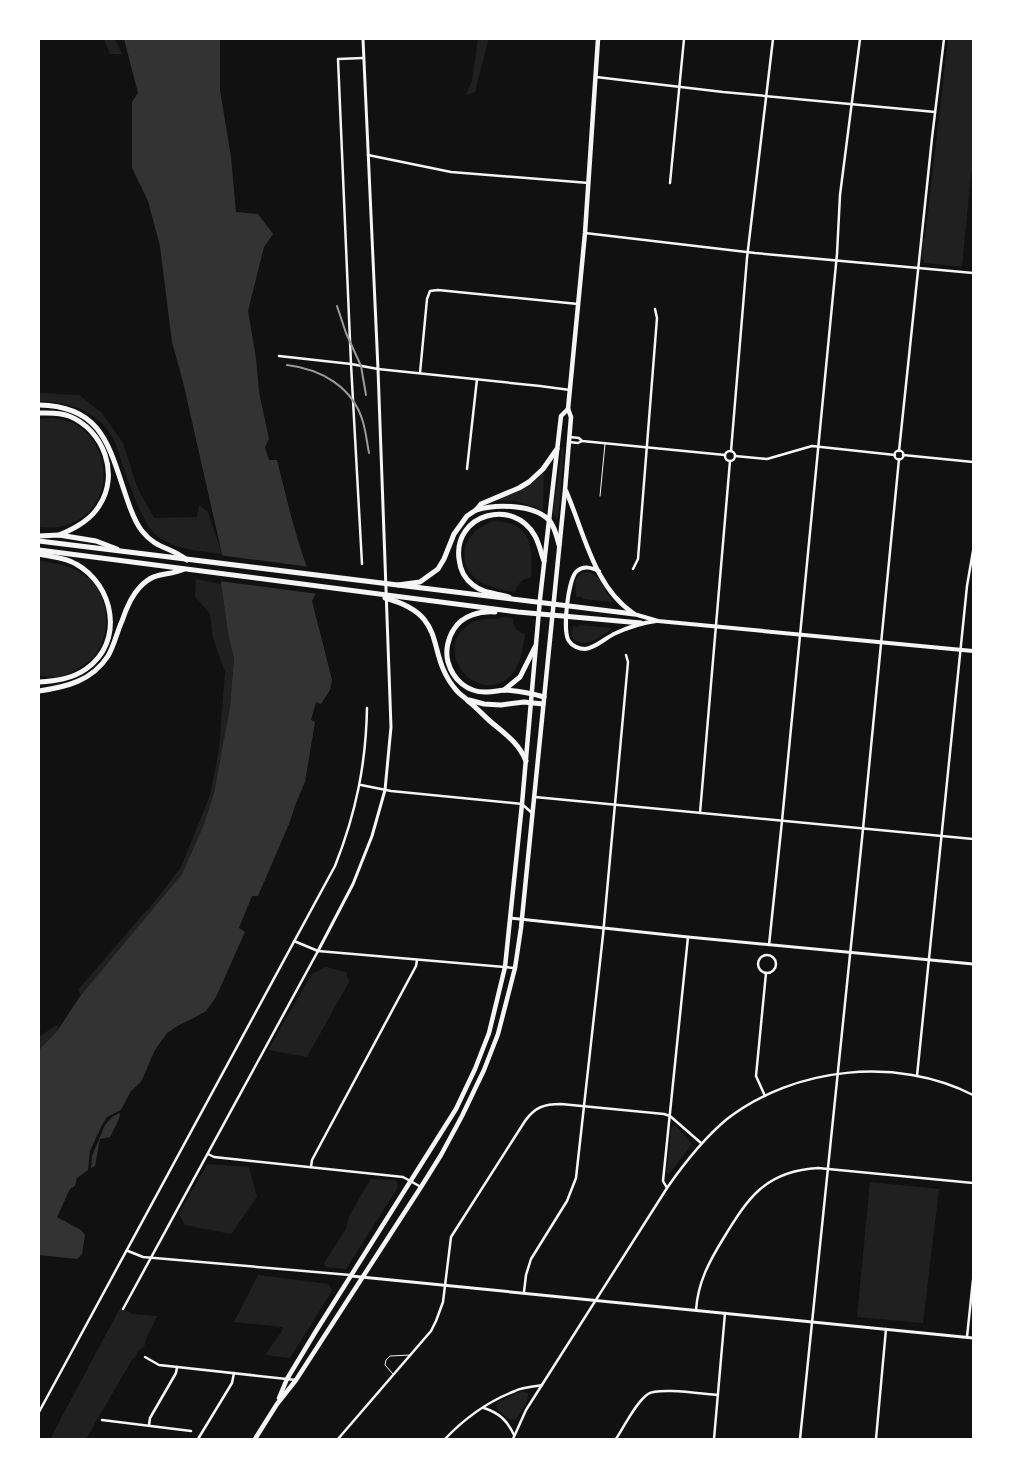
<svg xmlns="http://www.w3.org/2000/svg" width="1012" height="1478" font-family="'Titillium Web',sans-serif">
	<style>
		.green { fill: #202020 }
		.water { fill: #333 }
		.pier { fill: #111 }
		.lines { fill: none; stroke-linecap: round; stroke-linejoin: round }
		.service { stroke: #f5f5f5; stroke-width: 1 }
		.minor { stroke: #f5f5f5; stroke-width: 2.5 }
		.tertiary { stroke: #f5f5f5; stroke-width: 3 }
		.secondary { stroke: #f5f5f5; stroke-width: 4 }
		.primary { stroke: #f5f5f5; stroke-width: 4.5 }
		.motorway { stroke: #f5f5f5; stroke-width: 5 }
		.rail { stroke: #9a9a9a; stroke-width: 2 }
	</style>
	<rect width="100%" height="100%" fill="#111"/>
	<!-- green -->
	<g class="green">
		<path d="M104,39H115L122,54H110Z"/>
		<path d="M478,39H490L488,41L475,92L466,95L472,81Z"/>
		<path d="M948,39H973V174H971L962,267L925,263L921,255L923,250L921,242L925,238Z"/>
		<path d="M39,393L79,395L102,413L123,443L137,487L154,518L197,517L199,505L208,512L222,554C203,551 179,550 163,540C151,533 146,523 140,510C133,495 128,480 122,464C120,457 118,449 115,442C100,411 71,402 39,401Z"/>
		<path d="M52,418C58,419 65,420 71,422C115,443 115,511 66,525C57,528 48,528 39,527V419Z"/>
		<path d="M562,447H564L559,510L557,519L553,513Z"/>
		<path d="M544,472L543,510L516,501L494,500L529,486Z"/>
		<path d="M494,521C532,522 533,548 531,578C522,578 518,584 515,592C504,591 484,586 475,578C453,556 468,529 494,521Z"/>
		<path d="M39,561C59,563 80,568 95,584C99,588 100,596 103,601C109,618 106,637 97,653C93,661 70,674 62,676C55,678 46,676 39,676Z"/>
		<path d="M585,572C600,571 605,592 613,602L582,599V597H576C577,586 570,578 585,572Z"/>
		<path d="M196,579L221,584L229,639L234,658L230,707L224,742L214,793L203,829L182,874L81,995L78,990L145,912L149,909L181,867L210,795L219,750L225,672L213,638L210,614L195,596Z"/>
		<path d="M504,617L513,618C513,627 516,631 525,634C523,646 522,660 515,670C486,714 425,652 471,623C481,617 493,621 504,617Z"/>
		<path d="M579,625L613,628C601,636 583,652 571,636L573,626L579,627Z"/>
		<path d="M326,967L346,972L349,982L307,1057L268,1050L312,974Z"/>
		<path d="M58,1024L57,1031L39,1050V1037Z"/>
		<path d="M673,1126H676L692,1144L669,1174L667,1172L671,1128Z"/>
		<path d="M207,1164L249,1167L257,1197L231,1234L185,1225L179,1214Z"/>
		<path d="M371,1179L396,1180L398,1187L346,1269L326,1267L324,1263L346,1229L349,1216Z"/>
		<path d="M870,1182L939,1189L923,1323L857,1317Z"/>
		<path d="M258,1275L329,1284L332,1291L290,1358L265,1355L282,1331L283,1327L234,1322Z"/>
		<path d="M120,1308L133,1314L157,1316L146,1339L144,1347L138,1351L135,1358H133L86,1439H50Z"/>
		<path d="M522,1391L528,1393C529,1400 520,1416 514,1420C507,1419 497,1411 496,1405L498,1402Z"/>
	</g>
	<!-- water -->
	<path class="water" d="M124,39H220V90L231,157L236,212L258,214L273,234L264,247L248,311L256,358L259,392L269,439L265,447L269,460H277C288,504 298,550 317,591L312,601L332,680L330,690L321,704L316,702L311,720L315,722L305,782L296,803L289,824L258,896H252L239,928L245,932L216,997L206,1011L169,1032L157,1047L142,1081L122,1111L117,1123L110,1137L100,1139L95,1166L77,1179L74,1189L62,1210L65,1218L88,1235L86,1257L79,1263L39,1258V1050L57,1031L81,995L182,874L203,827L214,793L230,707L234,658L229,639L221,584L222,554L183,382L172,342L160,246L148,201L132,168V102L138,93Z"/>
	<!-- pier -->
	<g class="pier">
		<path d="M219,555L310,567L312,574L321,581L320,591L318,594L219,581Z"/>
		<path d="M204,1014L200,1018L170,1034L159,1048L144,1082L133,1095L122,1117L119,1113L112,1117L105,1125L92,1156L91,1168L98,1165L97,1168L76,1182L77,1178L88,1170L90,1151L102,1125L107,1117L121,1110L131,1091L141,1082L154,1052L167,1033L179,1025Z"/>
		<path d="M79,1183L77,1191L65,1210L67,1217L85,1226L91,1234L88,1258L79,1265L39,1261V1255L77,1259L82,1254L85,1235L81,1230L57,1217L70,1189Z"/>
	</g>
	<g class="lines">
		<!-- service -->
		<g class="service">
			<path d="M600,496L605,444"/>
			<path d="M393,1374L385,1365L386,1360L390,1356L411,1355"/>
		</g>
		<!-- minor -->
		<g class="minor">
			<path d="M596,77L723,92L935,112"/>
			<path d="M368,155L451,172L589,183"/>
			<path d="M670,183L684,39"/>
			<path d="M585,233L755,253L973,273"/>
			<path d="M279,356L351,364L378,369L540,386L570,390"/>
			<path d="M420,373L427,299L430,291L438,290L578,304"/>
			<path d="M570,437L579,438L582,441L725,455"/>
			<path d="M569,442L578,443L582,441"/>
			<circle cx="899" cy="455" r="4.5"/>
			<path d="M731,451L747,258L773,39"/>
			<path d="M899,451L932,138L944,39"/>
			<circle cx="730" cy="456" r="5"/>
			<path d="M903,455L973,462"/>
			<path d="M735,456L767,459L812,446L895,455"/>
			<path d="M467,469L477,379"/>
			<path d="M362,564L351,364L338,59L363,58"/>
			<path d="M633,569L638,559L657,318L655,309"/>
			<path d="M361,785L391,791L522,804L532,813"/>
			<path d="M535,797L973,839"/>
			<path d="M700,813L730,461"/>
			<path d="M294,941L318,951L515,968"/>
			<path d="M769,945L782,821L837,254L840,195L860,39"/>
			<circle cx="767" cy="964" r="9"/>
			<path d="M917,1076L967,586L973,551"/>
			<path d="M765,1096L756,1076L766,973"/>
			<path d="M208,1154L214,1157L403,1177L421,1187"/>
			<path d="M311,1167L312,1160L416,966L417,960"/>
			<path d="M667,1188L663,1181L688,937"/>
			<path d="M128,1251L143,1257L350,1275"/>
			<path d="M524,1292L526,1275L531,1259L567,1201L576,1178L603,935L628,662L626,655"/>
			<path d="M123,1309L318,951"/>
			<path d="M696,1310C698,1282 709,1262 723,1239C748,1198 765,1171 818,1168L973,1183"/>
			<path d="M967,1337L973,1280"/>
			<path d="M145,1357L159,1365L296,1380"/>
			<path d="M484,1408C499,1413 507,1420 514,1435"/>
			<path d="M39,1412L335,866C356,813 366,764 367,708"/>
			<path d="M102,1420L191,1431"/>
			<path d="M149,1425L150,1418L176,1373L177,1367"/>
			<path d="M198,1439L232,1383L234,1373"/>
			<path d="M338,1439L431,1331L436,1321L443,1302L451,1237L525,1121C535,1107 544,1104 561,1104L664,1114L670,1116L701,1143"/>
			<path d="M445,1439C464,1419 489,1401 515,1391C523,1387 533,1387 542,1385"/>
			<path d="M513,1439L526,1410L667,1188C685,1162 703,1139 727,1119C794,1067 897,1056 973,1095"/>
			<path d="M616,1439C624,1427 636,1402 648,1394C658,1387 703,1394 718,1395"/>
			<path d="M714,1439L725,1313"/>
			<path d="M800,1439L863,829L899,459"/>
			<path d="M876,1439L886,1329"/>
		</g>
		<!-- tertiary -->
		<g class="tertiary">
			<path d="M510,918L688,937L973,964"/>
			<path d="M318,951L353,884L372,836L385,790L391,727L378,369L363,39"/>
			<path d="M351,1276L973,1338"/>
		</g>
		<!-- secondary -->
		<g class="secondary">
			<path d="M599,571C592,568 584,565 577,571C568,578 562,632 569,641C572,646 579,649 585,649C596,648 606,637 616,633C629,627 642,623 656,621"/>
			<path d="M634,614L658,621L973,651"/>
		</g>
		<!-- primary -->
		<g class="primary">
			<path d="M566,491C584,532 594,587 633,613"/>
			<path d="M279,1398L287,1379L316,1331L456,1109L475,1069L489,1033L505,967L522,804L540,599L561,416L568,409"/>
			<path d="M255,1439L277,1404L296,1380L421,1187L441,1155L462,1116L484,1070L498,1034L515,968L521,928L565,490L571,417L568,409L585,233L598,39"/>
		</g>
		<!-- motorway -->
		<g class="motorway">
			<path d="M39,405C102,406 109,446 126,496C130,508 134,521 142,531C156,549 171,547 187,560"/>
			<path d="M39,413C49,413 59,412 69,416C104,430 120,475 99,506C90,521 74,529 59,535"/>
			<path d="M476,510C496,504 533,504 549,520C555,527 557,537 559,545"/>
			<path d="M39,536L59,535L96,541L117,549"/>
			<path d="M39,541L634,614"/>
			<path d="M39,550L518,612L641,623"/>
			<path d="M39,554C51,557 65,557 76,564C114,585 125,642 86,669C72,679 55,681 39,682"/>
			<path d="M398,585L420,582L438,569L444,559L454,534L467,516L476,510L481,504L519,488L529,482L543,469L557,449"/>
			<path d="M509,597C497,593 484,594 473,585C465,579 460,569 459,559C453,514 514,497 535,536C539,543 541,553 544,561"/>
			<path d="M385,598C452,616 423,653 457,691C460,695 465,697 468,701C476,707 483,715 491,722C504,733 519,743 526,761"/>
			<path d="M495,612C480,611 463,615 454,629C448,638 445,651 448,662C453,680 468,693 487,692C494,692 500,690 506,690C520,691 531,693 544,697"/>
			<path d="M504,690L520,677L535,647"/>
			<path d="M39,691C66,687 92,681 108,656C114,646 117,632 122,621C126,609 131,596 140,587C156,570 167,577 184,569"/>
			<path d="M469,700L484,704L501,705L524,702L543,704"/>
		</g>
		<!-- rail -->
		<g class="rail">
			<path d="M337,306L346,333L361,366L366,395"/>
			<path d="M287,365C321,369 353,387 363,422C366,432 367,443 369,453"/>
		</g>
	</g>
	<!-- border -->
	<rect width="1012" height="1478" fill="none" stroke="#ffffff" stroke-width="80"/>
</svg>
